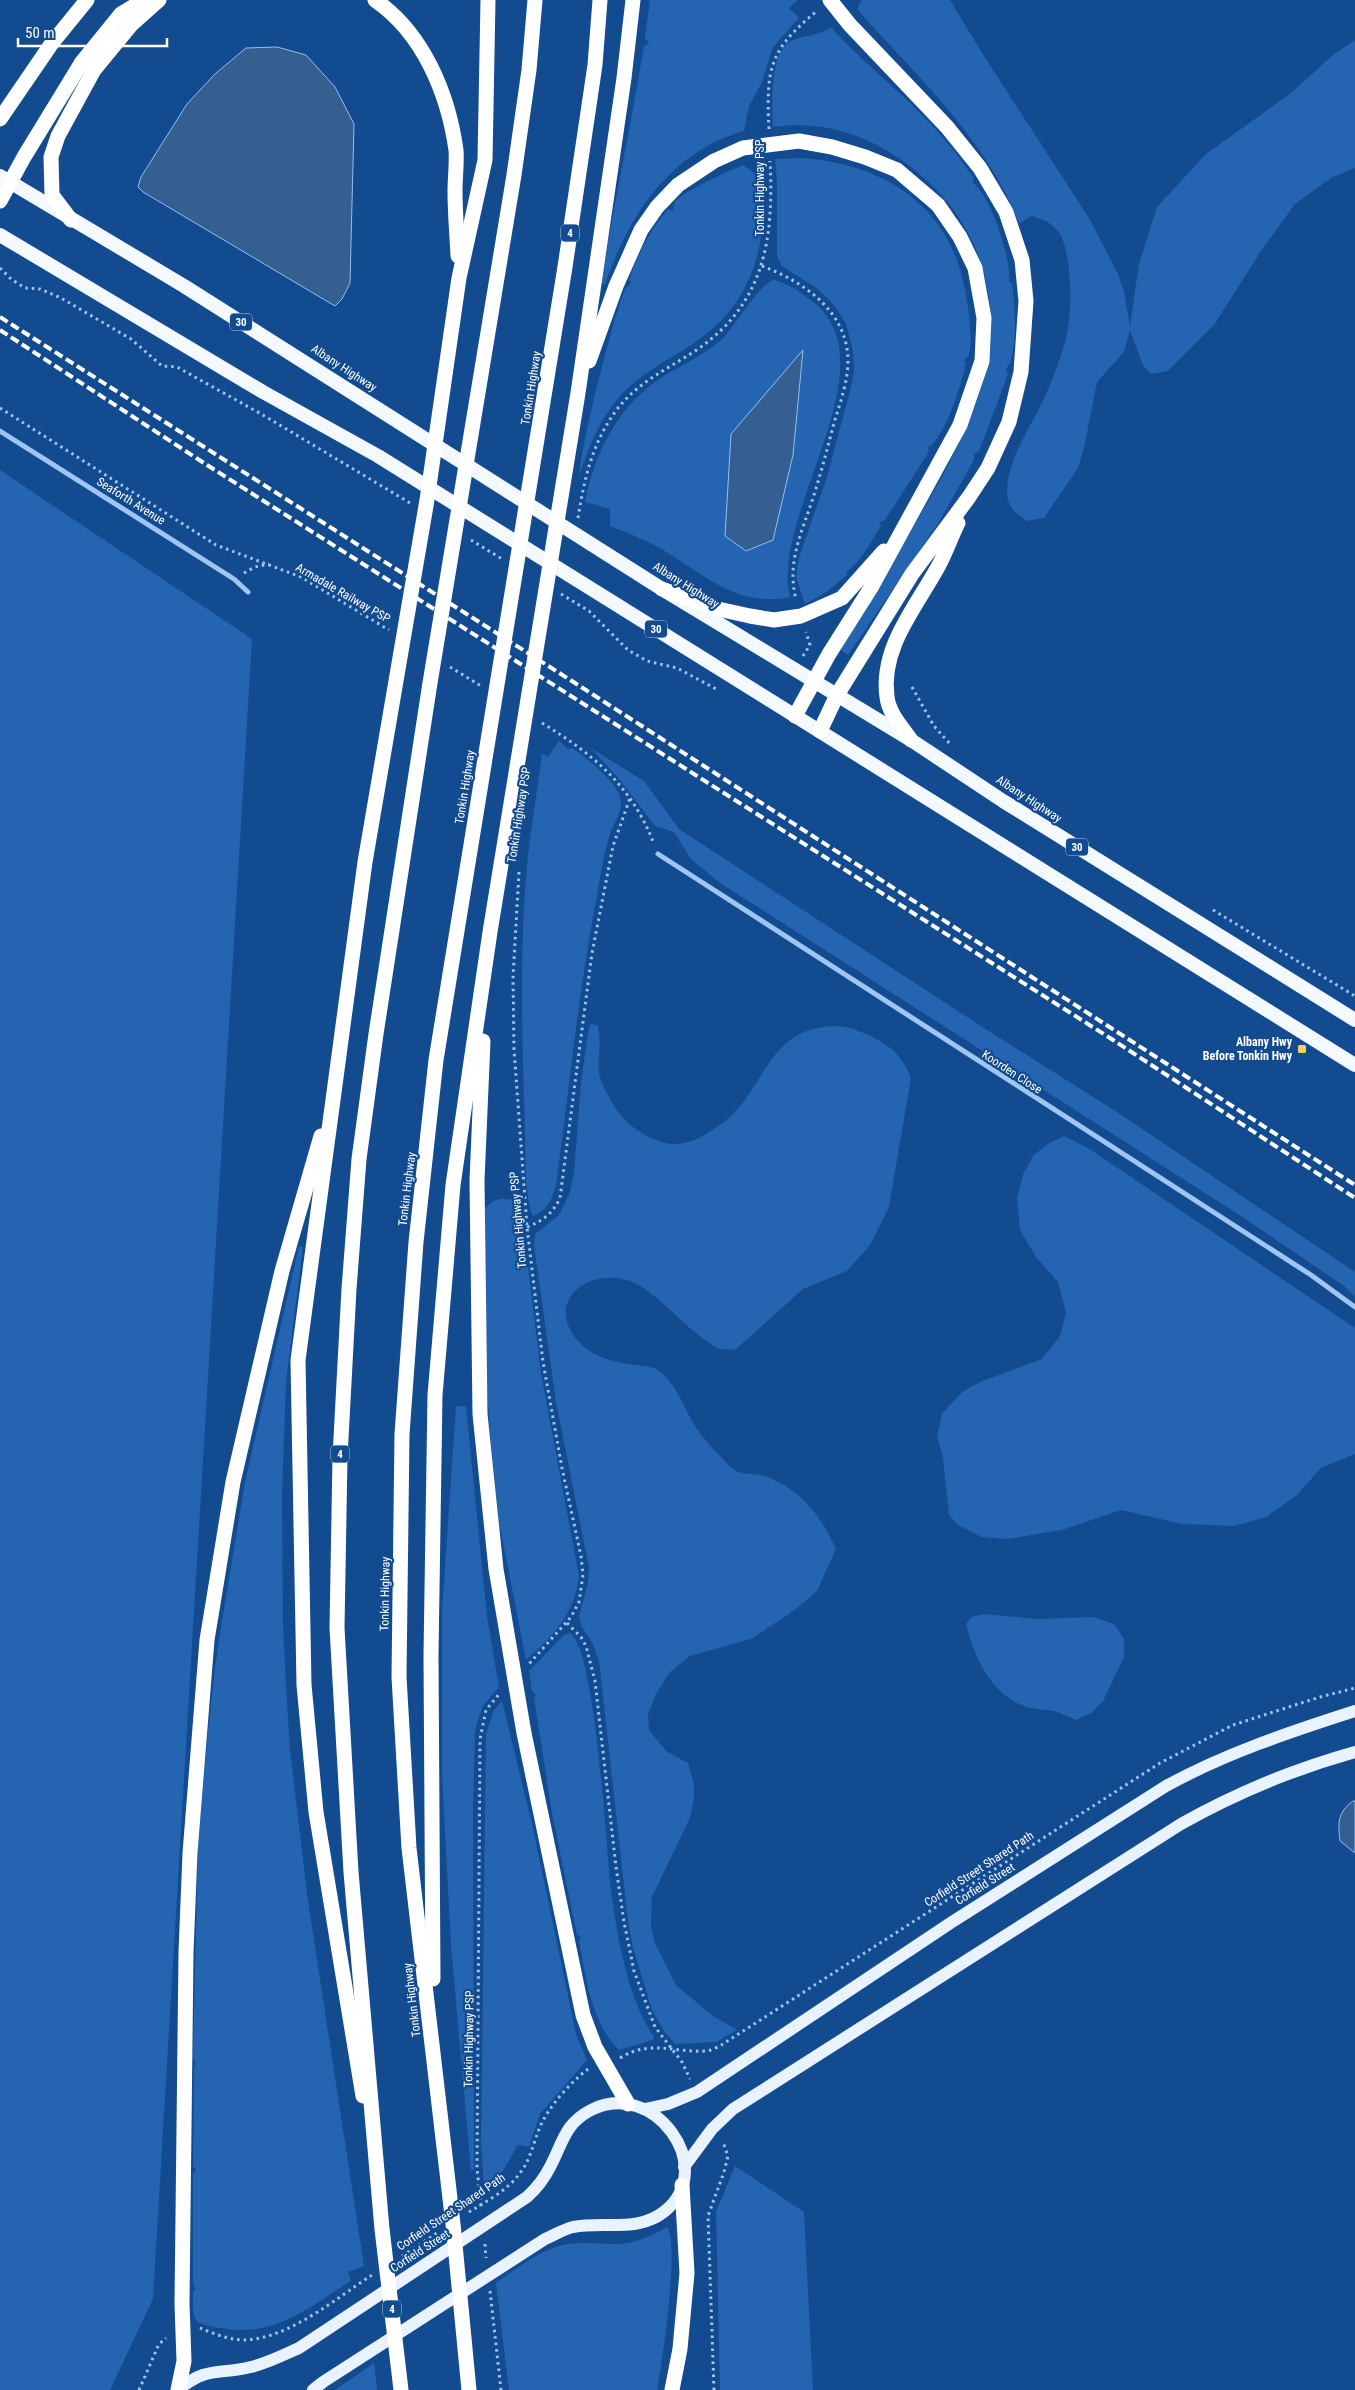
<svg xmlns="http://www.w3.org/2000/svg" width="1355" height="2390" font-family="'Roboto Condensed',sans-serif">
	<style>
		.green { fill: #2464b0 }
		.water { fill: #355e91; stroke: #90c0f5 }
		.lines { fill: none; stroke-linecap: round; stroke-linejoin: round }
		.path { stroke: #9fc5f2; stroke-width: 3; stroke-dasharray: 2.5 4; stroke-linecap: butt }
		.minor { stroke: #9fc5f2; stroke-width: 5 }
		.primary { stroke: #e9f2ff; stroke-width: 12 }
		.trunk { stroke: #f4f8ff; stroke-width: 14 }
		.motorway { stroke: #fff; stroke-width: 15 }
		.rail { stroke: #fff; stroke-width: 4; stroke-dasharray: 9 4; stroke-linecap: butt }
		.poi-dot { fill: #ffd05f; stroke: #134b91; stroke-width: 2 }
		.labels { text-anchor: middle; stroke-width: 4.5; stroke-linejoin: round; paint-order: stroke }
		.shield { fill: #134b91; stroke: #b8c9de; stroke-width: 1 }
		.shield-label { font-size: 11px; font-weight: bold; fill: #fff }
		.street-label { font-size: 12px; fill: #fff; stroke: #134b91 }
		.poi-label { font-size: 12px; font-weight: bold; fill: #fff; stroke: #134b91; text-anchor: end }
	</style>
	<rect width="100%" height="100%" fill="#134b91"/>
	<!-- green -->
	<g class="green">
		<path d="M650,0H798L789,8L799,18L773,47L762,82L749,106L744,131C669,152 629,216 605,284L601,283C614,204 631,125 644,46L648,44L649,41L645,40V37Z"/>
		<path d="M862,0H950L982,53L1089,218L1118,274L1124,292L1130,326L1139,264L1157,207L1206,154L1291,93L1333,55L1355,40V168L1331,178L1295,204L1263,248L1214,325L1168,371L1151,374L1143,366L1130,330L1124,352L1097,382L1084,448L1078,468L1044,518L1027,521C1022,517 1016,514 1012,509C994,482 1030,427 1042,403C1050,385 1058,365 1064,346C1071,325 1072,285 1068,263C1064,236 1060,224 1032,216L1019,223C986,138 916,76 857,9Z"/>
		<path d="M831,27C859,59 893,85 923,116C942,135 959,156 974,179L973,183C991,195 1012,261 1009,282L1012,283C1015,303 1019,358 1005,370L1008,372L1007,377L979,451L974,454V460L970,467L939,522L848,655L841,650L845,640C870,599 895,558 919,517C963,441 1009,360 983,270C973,234 952,203 925,179C882,140 831,119 773,127C772,109 769,50 791,41C804,35 819,36 831,27Z"/>
		<path d="M802,158C884,164 949,205 965,289C967,302 975,344 968,356C966,358 965,359 964,362L966,363L965,368C959,390 946,435 928,448L929,451L927,455L885,520L879,523L881,526C871,541 860,564 846,572L847,575L828,591L805,604L796,577L799,557L826,480L850,391L854,371L853,351L846,324L834,305L818,289L782,266L777,256V181L775,159Z"/>
		<path d="M743,165L764,180C766,246 754,301 697,341C672,358 646,370 625,391C602,414 590,444 580,474C577,460 617,301 626,288C628,286 630,285 631,283L629,280C638,254 650,230 668,209L673,211C674,209 673,206 674,204C678,193 731,170 743,165Z"/>
		<path d="M774,280C787,283 798,290 808,298C898,359 769,514 790,597C737,608 705,575 663,550C646,540 628,533 610,526V509L585,502C595,451 619,404 664,376C684,364 704,355 722,339C736,326 759,283 774,280Z"/>
		<path d="M0,470L252,639L153,2299L110,2390H0Z"/>
		<path d="M559,741L568,749L572,748C586,758 621,784 621,802C622,814 613,824 610,834C603,856 600,879 596,901C578,995 569,1090 556,1185C552,1199 548,1211 533,1216C524,1197 526,1151 525,1129C522,1038 519,945 528,855C532,821 538,787 542,753L548,757Z"/>
		<path d="M591,748L644,781L679,829L984,1028L1117,1112L1355,1272V1297L1344,1286L1241,1216L720,883L691,859L674,832L655,826L620,780Z"/>
		<path d="M591,1024L597,1025C604,1042 595,1060 600,1077C602,1086 609,1096 613,1104C623,1121 638,1133 656,1140C675,1148 693,1143 709,1132C715,1128 722,1124 728,1119C763,1088 769,1034 823,1027C834,1025 845,1026 856,1030C883,1040 901,1051 911,1078L889,1207L870,1245L847,1271L803,1289L735,1350C730,1349 725,1350 720,1349C715,1348 711,1344 707,1341C681,1325 651,1284 623,1279C582,1271 546,1304 578,1341C592,1357 616,1363 636,1365C643,1366 652,1366 658,1370C677,1383 684,1410 697,1429C703,1438 711,1447 719,1455C724,1460 732,1470 739,1472C747,1475 756,1473 765,1476C801,1490 820,1514 836,1549L817,1591L796,1609L751,1639L690,1656L670,1672L656,1694L648,1714L649,1730L666,1751L688,1763L694,1784V1799L690,1818L652,1897L651,1925L654,1941L676,1985L713,2016L737,2030L716,2042L675,2044L664,2031L652,2010L633,1948L628,1921L599,1661L593,1644L582,1627L579,1616L588,1583L589,1568L556,1402L534,1245L535,1234L559,1215L570,1192L574,1173L581,1082L589,1027Z"/>
		<path d="M1064,1136L1088,1148L1355,1328V1454L1321,1468L1297,1495L1266,1517L1234,1526L1182,1524L1121,1510L1062,1530L1007,1539L981,1537L958,1525L949,1515L943,1458L937,1436L942,1414L962,1392L980,1382L1042,1359L1060,1336L1066,1313L1058,1282L1036,1257L1020,1230L1017,1197L1024,1172L1034,1155L1049,1143Z"/>
		<path d="M500,1199C509,1199 518,1199 521,1209L541,1373L579,1576C574,1615 555,1634 526,1660L499,1522L490,1432L487,1389L484,1209L493,1201Z"/>
		<path d="M299,1246L303,1247L286,1382L282,1495L283,1625L286,1686L290,1750L308,1901L364,2266L348,2272L351,2281C308,2308 274,2338 221,2328C191,2323 193,2321 193,2292L196,2289L193,2284V2173L196,2170L193,2166L194,2066L196,2064L193,2058L198,1846L208,1731L216,1659L218,1655L217,1652L245,1482Z"/>
		<path d="M456,1406H466L487,1616L499,1687L483,1706L475,1729L473,1811L474,2169L471,2171L451,1945L442,1774V1611Z"/>
		<path d="M984,1614L1036,1619L1093,1617L1114,1624L1124,1639V1657L1103,1701L1091,1713L1076,1720C1069,1717 1061,1713 1054,1711C1042,1709 1028,1709 1017,1703C987,1687 974,1655 966,1624L972,1617Z"/>
		<path d="M570,1633C596,1649 606,1850 611,1889C617,1935 627,1998 654,2037L653,2040L619,2050C591,2022 586,1979 579,1941L581,1936L577,1935L552,1813L534,1698L536,1695L532,1691L529,1671L565,1634Z"/>
		<path d="M502,1701L533,1828L576,2034L587,2060L540,2114L529,2147L518,2145L503,2171L484,2186L481,2144L486,1734L494,1710Z"/>
		<path d="M735,2166L804,2212L813,2390H720L716,2212Z"/>
		<path d="M667,2227C680,2243 662,2365 657,2390H509L496,2283C516,2269 538,2251 563,2245C585,2240 606,2246 628,2243C642,2240 655,2234 667,2227Z"/>
		<path d="M374,2363L377,2390H335Z"/>
	</g>
	<!-- water -->
	<g class="water">
		<path d="M277,47L306,55L335,87L354,124L350,283L342,299L335,306L143,192L138,187L141,177L187,104L215,74L246,48Z"/>
		<path d="M803,350L793,455L773,540L746,551L725,536L731,434Z"/>
		<path d="M1353,1801H1355V1853L1340,1841C1338,1823 1337,1813 1353,1801Z"/>
	</g>
	<g class="lines">
		<!-- path -->
		<g class="path">
			<path d="M769,129C766,69 769,50 817,11"/>
			<path d="M762,266C804,282 847,311 848,360C848,382 840,403 834,423C827,450 820,477 811,504C800,536 787,565 796,599"/>
			<path d="M0,268L11,279L25,288L40,289L61,298L131,339L162,366L177,367L263,415L410,503"/>
			<path d="M0,408L216,545L301,577L389,630"/>
			<path d="M578,518C584,480 592,444 615,412C636,383 666,370 695,351C765,304 774,239 770,161"/>
			<path d="M471,540L502,559"/>
			<path d="M244,573L255,567L269,564"/>
			<path d="M561,594L589,611L628,650L647,661L677,668L718,690"/>
			<path d="M803,656L810,645L806,632"/>
			<path d="M450,667L481,686"/>
			<path d="M912,687L934,726L950,744"/>
			<path d="M542,723C593,754 632,786 654,844"/>
			<path d="M519,872L513,977L514,1049L527,1227L543,1362L562,1468L581,1556L583,1575L579,1602L571,1617L529,1664"/>
			<path d="M1213,910L1355,996"/>
			<path d="M527,1227C543,1221 553,1213 560,1198L592,953L613,846L630,798"/>
			<path d="M567,1623L581,1637L586,1646L595,1681L616,1867L624,1922L634,1971L655,2027L682,2062L690,2079"/>
			<path d="M620,2058C651,2039 673,2053 705,2051C711,2051 718,2047 723,2044L1160,1763L1233,1725L1320,1697L1355,1688"/>
			<path d="M481,2206L477,2168L480,1739L486,1710L500,1693"/>
			<path d="M469,2212C487,2201 508,2190 520,2173C531,2159 533,2143 540,2127C549,2106 570,2083 588,2069"/>
			<path d="M485,2244L486,2258"/>
			<path d="M402,2256L437,2233"/>
			<path d="M490,2291L501,2390"/>
			<path d="M200,2328C210,2332 222,2337 233,2339C279,2347 335,2299 372,2275"/>
			<path d="M139,2390L159,2344L166,2338"/>
			<path d="M714,2390L708,2216L724,2172L728,2156L723,2142"/>
		</g>
		<!-- minor -->
		<g class="minor">
			<path d="M0,431L234,579L248,592"/>
			<path d="M658,854L1311,1275L1355,1307"/>
		</g>
		<!-- primary -->
		<g class="primary">
			<path d="M645,2109L668,2104L697,2092L952,1922L1166,1786C1226,1753 1290,1732 1355,1711"/>
			<path d="M684,2167L712,2129L733,2109L1181,1824C1236,1793 1294,1769 1355,1752"/>
			<path d="M178,2390C207,2366 218,2375 251,2367C268,2363 283,2355 299,2348L527,2197C537,2188 544,2179 550,2167C563,2143 564,2124 591,2110C653,2078 719,2167 665,2211C638,2233 605,2221 573,2227C564,2229 554,2235 545,2239L323,2382L313,2390"/>
		</g>
		<!-- trunk -->
		<g class="trunk">
			<path d="M0,176L184,286L662,589L911,740L1003,801L1355,1020"/>
			<path d="M0,235L263,392L378,456L1355,1065"/>
		</g>
		<!-- motorway -->
		<g class="motorway">
			<path d="M375,0C423,33 448,93 456,150C457,163 455,178 455,191C455,213 457,235 458,256"/>
			<path d="M0,119L52,43L87,0"/>
			<path d="M0,201L24,157L82,62L121,14L144,0"/>
			<path d="M71,220L52,195L51,157L58,136L94,70L131,25L159,0"/>
			<path d="M589,361L616,286L641,230L657,207L678,185L714,161L743,148L799,141L832,147L865,157L897,170L938,205L960,237L975,268L984,318L982,361L960,425L872,586L829,654L795,716"/>
			<path d="M662,589L718,609L750,616L774,620L801,616L842,598L884,551"/>
			<path d="M820,731L837,695L912,574L969,497L988,468L1009,422L1021,372L1026,301L1022,260L1006,212L980,168L947,127L850,25L830,0"/>
			<path d="M911,740C902,727 889,714 887,697C880,647 917,606 939,565C946,552 951,537 958,523"/>
			<path d="M483,1041L477,1180L480,1414L496,1569L524,1733L583,2015L595,2047L628,2104"/>
			<path d="M433,1979L431,1655L435,1395L453,1185L490,932L578,393L624,78L633,0"/>
			<path d="M363,2096L316,1812L304,1685L298,1360L365,862L427,500L459,278L485,160L488,0"/>
			<path d="M178,2390L184,2361L182,2304L186,1952L190,1853L207,1640L233,1482L282,1271L321,1136"/>
			<path d="M401,2390L382,2229L351,1872L337,1628L340,1457L349,1289L359,1159L376,1034L430,683L514,175L529,70L535,0"/>
			<path d="M469,2390L453,2224L409,1848L399,1677L402,1434L416,1242L436,1060L565,267L595,65L600,0"/>
			<path d="M672,2390L680,2349L687,2273L682,2185"/>
		</g>
		<!-- rail -->
		<g class="rail">
			<path d="M0,317L575,683L1355,1185"/>
			<path d="M0,330L207,465L1110,1038L1355,1198"/>
		</g>
	</g>
	<!-- markers -->
	<rect class="poi-dot" x="1297" y="1044" width="10" height="10" rx="2.5"/>
	<g class="labels">
		<!-- shield labels -->
		<g class="shield">
			<rect x="561" y="224.5" width="18" height="17" rx="4"/>
			<rect x="230" y="313.5" width="22" height="17" rx="4"/>
			<rect x="645" y="620.5" width="22" height="17" rx="4"/>
			<rect x="1066" y="838.5" width="22" height="17" rx="4"/>
			<rect x="331" y="1445.5" width="18" height="17" rx="4"/>
			<rect x="383" y="2300.5" width="18" height="17" rx="4"/>
		</g>
		<g class="shield-label">
			<text x="570" y="237">4</text>
			<text x="241" y="326">30</text>
			<text x="656" y="633">30</text>
			<text x="1077" y="851">30</text>
			<text x="340" y="1458">4</text>
			<text x="392" y="2313">4</text>
		</g>
		<!-- street labels -->
		<g class="street-label">
			<text transform="translate(760 188) rotate(-90)" y="4">Tonkin Highway PSP</text>
			<text transform="translate(344 368) rotate(33)" y="4">Albany Highway</text>
			<text transform="translate(531 388) rotate(-81)" y="4">Tonkin Highway</text>
			<text transform="translate(131 501) rotate(32)" y="4">Seaforth Avenue</text>
			<text transform="translate(686 585) rotate(32)" y="4">Albany Highway</text>
			<text transform="translate(343 593) rotate(30)" y="4">Armadale Railway PSP</text>
			<text transform="translate(465 787) rotate(-81)" y="4">Tonkin Highway</text>
			<text transform="translate(1029 799) rotate(33)" y="4">Albany Highway</text>
			<text transform="translate(519 815) rotate(-81)" y="4">Tonkin Highway PSP</text>
			<text transform="translate(1012 1072) rotate(33)" y="4">Koorden Close</text>
			<text transform="translate(407 1189) rotate(-83)" y="4">Tonkin Highway</text>
			<text transform="translate(518 1220) rotate(-95)" y="4">Tonkin Highway PSP</text>
			<text transform="translate(385 1594) rotate(-89)" y="4">Tonkin Highway</text>
			<text transform="translate(979 1869) rotate(-33)" y="4">Corfield Street Shared Path</text>
			<text transform="translate(985 1884) rotate(-32)" y="4">Corfield Street</text>
			<text transform="translate(412 2000) rotate(-97)" y="4">Tonkin Highway</text>
			<text transform="translate(469 2039) rotate(-89)" y="4">Tonkin Highway PSP</text>
			<text transform="translate(451 2212) rotate(-34)" y="4">Corfield Street Shared Path</text>
			<text transform="translate(420 2251) rotate(-33)" y="4">Corfield Street</text>
		</g>
		<!-- poi labels -->
		<g class="poi-label">
			<text x="1292" y="1046">Albany Hwy<tspan x="1292" dy="14">Before Tonkin Hwy</tspan></text>
		</g>
	</g>
	<!-- scale -->
	<path d="M18 38v8h149v-8" fill="none" stroke="#ffffff" stroke-width="2.5"/>
	<text x="25" y="38" font-size="15" fill="#ffffff" stroke="#134b91" stroke-width="4" paint-order="stroke">50 m</text>
</svg>
